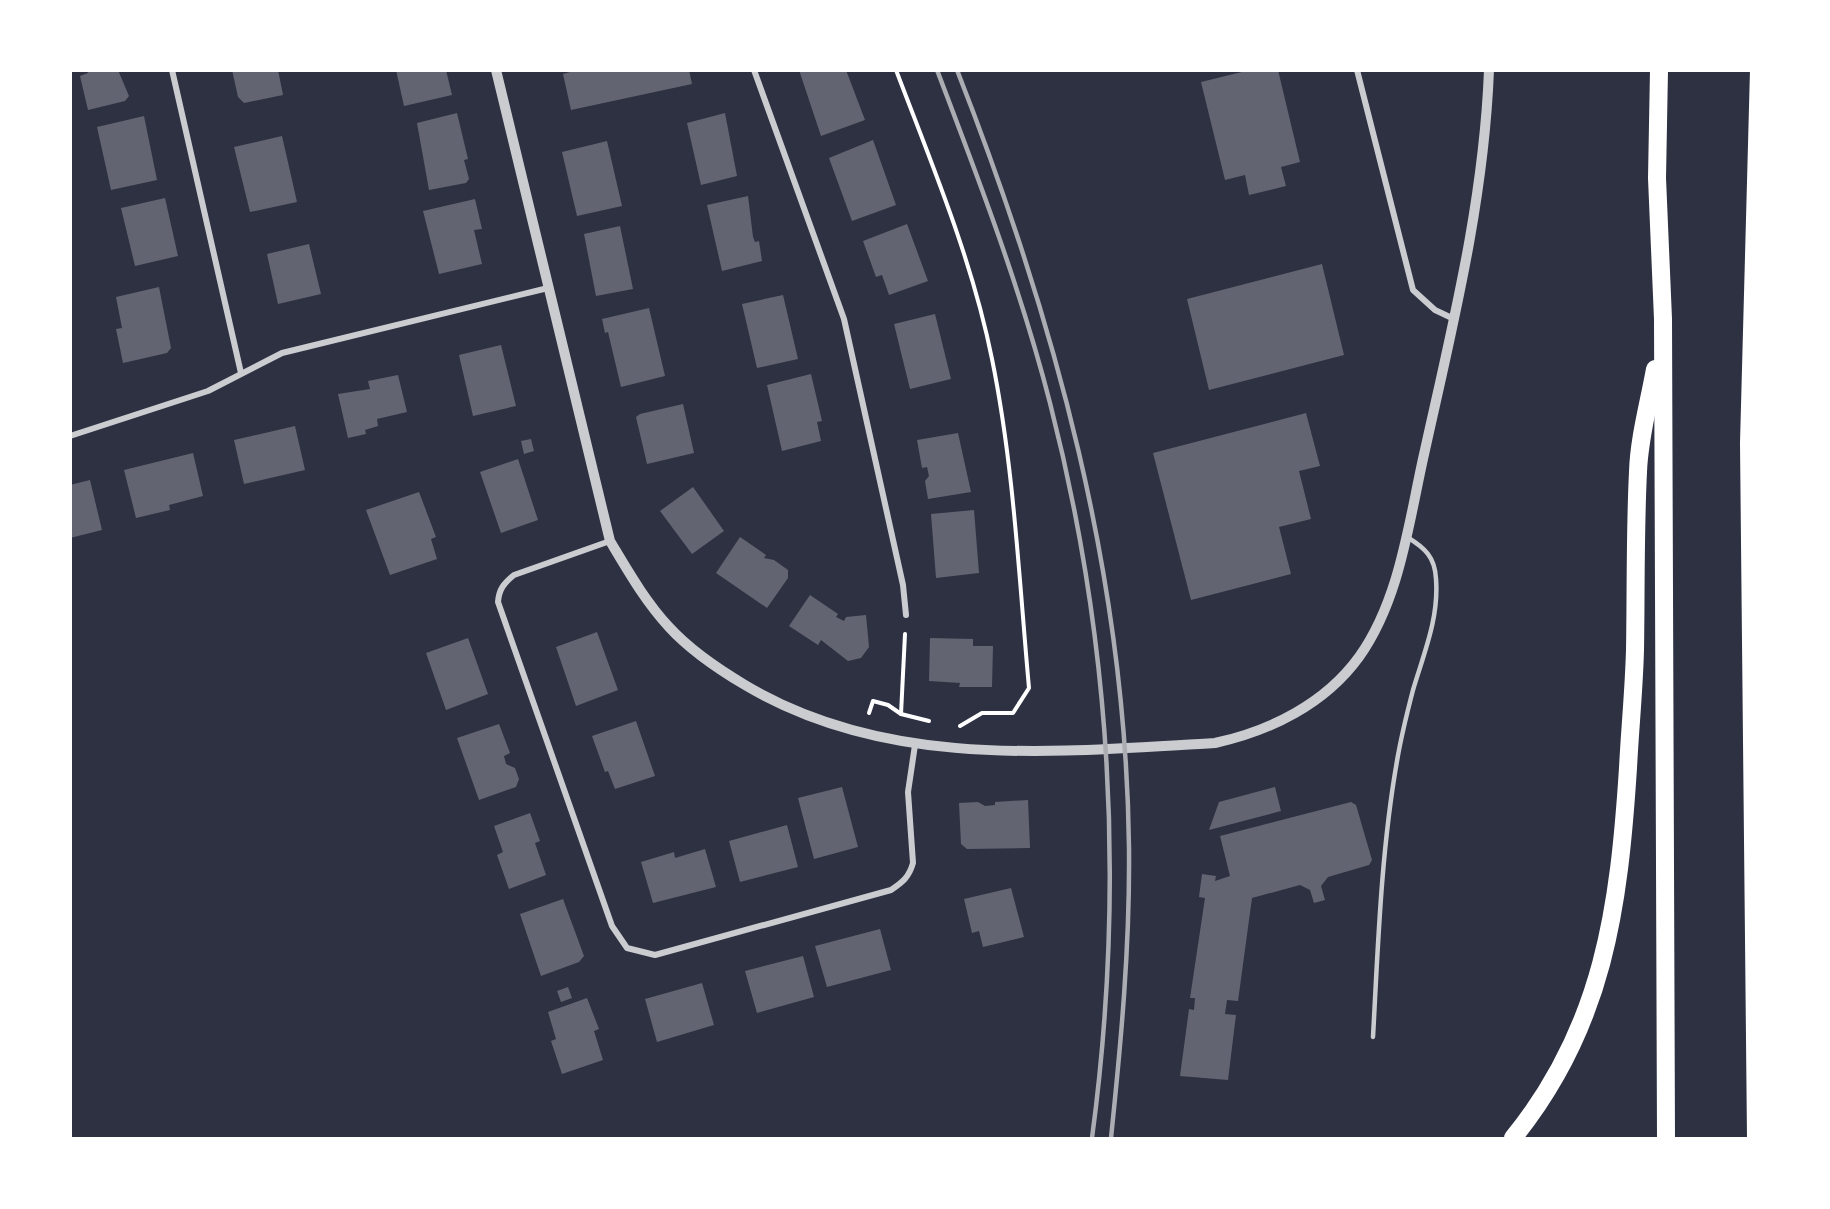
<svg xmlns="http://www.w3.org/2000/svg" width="1830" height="1209" font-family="'Varela Round',sans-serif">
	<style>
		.building { fill: #626471 }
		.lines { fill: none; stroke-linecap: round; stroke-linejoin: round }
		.path { stroke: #fff; stroke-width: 4 }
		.service { stroke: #caccd0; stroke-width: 4.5 }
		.minor { stroke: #caccd0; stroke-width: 6 }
		.tertiary { stroke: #caccd0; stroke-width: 10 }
		.motorway { stroke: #fff; stroke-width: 18 }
		.rail { stroke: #abadb3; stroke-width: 4.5 }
	</style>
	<rect width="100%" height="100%" fill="#2d3142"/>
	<!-- building -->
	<g class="building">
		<path d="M87,70H118L129,96L125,101L88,110L80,76L88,73Z"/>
		<path d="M232,70H278L283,95L244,103L238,97Z"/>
		<path d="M396,70H446L452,95L404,106Z"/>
		<path d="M577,70H689L692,84L571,110L563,74Z"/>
		<path d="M799,70H846L865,120L821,136Z"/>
		<path d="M1250,70H1278L1300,162L1281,167L1286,186L1249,195L1245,175L1225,180L1201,82Z"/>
		<path d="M457,113L468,159L464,160L469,179L466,183L429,190L417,123Z"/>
		<path d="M725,113L737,176L701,185L687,123Z"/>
		<path d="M144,116L157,180L111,190L97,127Z"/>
		<path d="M282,136L297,202L250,212L234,147Z"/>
		<path d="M873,140L896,205L852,221L829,158Z"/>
		<path d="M607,141L622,206L577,216L562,152Z"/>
		<path d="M748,196L753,237L755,242L759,241L762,261L722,271L707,205Z"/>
		<path d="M165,198L178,256L135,266L121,208Z"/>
		<path d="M475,199L482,229L474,230L482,264L439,274L423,211Z"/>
		<path d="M907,224L928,281L889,295L882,275L876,277L863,241Z"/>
		<path d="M620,226L633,289L596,296L584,234Z"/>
		<path d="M309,244L321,294L278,304L267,254Z"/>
		<path d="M1322,264L1344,355L1209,390L1187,299Z"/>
		<path d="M159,287L171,348L167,353L123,363L116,329L122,328L116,297Z"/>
		<path d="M783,295L798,359L757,368L742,304Z"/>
		<path d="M649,308L665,376L621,387L608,332L605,333L602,319Z"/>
		<path d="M935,314L951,379L910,389L894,324Z"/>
		<path d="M501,345L516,406L473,416L459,355Z"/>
		<path d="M811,374L822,421L817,422L821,441L782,451L767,385Z"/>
		<path d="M398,375L407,412L377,419L378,426L365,430L366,434L348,438L338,394L370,389L368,381Z"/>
		<path d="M683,404L694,453L647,464L636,417L640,414Z"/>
		<path d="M1306,413L1320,466L1299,471L1311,519L1279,527L1291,574L1191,600L1153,453Z"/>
		<path d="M295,426L305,470L244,484L234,440Z"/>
		<path d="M958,433L971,492L928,499L925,481L929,476L927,467L922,468L917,440Z"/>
		<path d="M531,439L534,451L524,454L521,441Z"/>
		<path d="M193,453L203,496L169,505L170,510L136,518L124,470Z"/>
		<path d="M518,459L538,520L501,533L480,472Z"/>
		<path d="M90,480L102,530L70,538V485Z"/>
		<path d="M693,487L724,531L692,554L660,511Z"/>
		<path d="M419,492L436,537L431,539L437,559L390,575L366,510Z"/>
		<path d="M974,510L979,573L936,578L931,514Z"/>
		<path d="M740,537L766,555L764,558L774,560L788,570V578L767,608L716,573Z"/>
		<path d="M810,595L838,614L836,617L844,621L846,617L866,615L869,647L861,658L848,661L821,640L818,645L789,626Z"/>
		<path d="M597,632L618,690L576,706L556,647Z"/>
		<path d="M468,638L488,694L446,710L426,653Z"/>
		<path d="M930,638L973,639V646H993L992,687H959L960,683L929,681Z"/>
		<path d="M636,721L655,776L615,789L608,771L605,772L592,736Z"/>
		<path d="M499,724L510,753L504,756L506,764L515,768L519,779L516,787L479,800L457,738Z"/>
		<path d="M842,787L858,847L814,859L798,798Z"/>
		<path d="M1275,787L1281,811L1209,830L1219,802Z"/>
		<path d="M1028,800L1030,848L967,849L961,844L959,803L978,802L985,806L995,805V802Z"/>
		<path d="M1351,802L1356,805L1372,860L1369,865L1328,877L1321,886L1325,900L1314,903L1310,890L1300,885L1252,898L1238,1001L1227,1000L1225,1014L1236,1015L1228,1080L1180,1076L1189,1009L1194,1010L1195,998H1190L1205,898L1199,897L1202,874L1216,876L1215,881L1230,876L1220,836Z"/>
		<path d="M530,813L540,841L535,843L546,875L509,889L497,855L503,852L494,826Z"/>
		<path d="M787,825L798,867L740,882L729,841Z"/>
		<path d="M705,849L716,887L653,903L641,862L674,852L675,858Z"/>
		<path d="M1011,888L1024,937L983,947L979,931L972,933L964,899Z"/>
		<path d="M563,899L584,956L579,962L541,976L520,914Z"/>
		<path d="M880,929L891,970L827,987L815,946Z"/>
		<path d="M803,956L814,997L757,1013L745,971Z"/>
		<path d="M702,983L714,1025L657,1042L645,999Z"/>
		<path d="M568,987L572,998L561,1002L557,991Z"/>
		<path d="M587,998L599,1029L594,1031L603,1060L562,1074L551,1041L556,1039L548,1012Z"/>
	</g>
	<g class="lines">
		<!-- path -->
		<g class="path">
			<path d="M896,70C932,165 972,259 992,359C1014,467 1019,579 1029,688L1013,713H982L960,726"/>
			<path d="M869,713L873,701L888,705L901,714L929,721"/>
			<path d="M901,714L905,634"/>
		</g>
		<!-- service -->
		<path class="service" d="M1373,1037C1378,946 1381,852 1397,761C1401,737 1407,713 1413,690C1424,653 1439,618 1436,579C1435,557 1425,548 1407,537"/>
		<!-- minor -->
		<g class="minor">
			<path d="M172,70L241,373"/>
			<path d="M754,70L844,319L903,585L906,615"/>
			<path d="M1357,70L1413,290L1435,310L1454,319"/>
			<path d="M70,436L208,391L282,353L548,288"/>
			<path d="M610,541L514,575C504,583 499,589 498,602L612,926L627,948L655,955L891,890C903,882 909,877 913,863L908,792L915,745"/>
		</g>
		<!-- tertiary -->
		<path class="tertiary" d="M496,70L610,541C628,571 645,601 669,627C690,650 718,669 745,685C888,770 1055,752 1215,743C1270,731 1325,704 1359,657C1401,598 1409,519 1425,450C1453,324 1484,200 1489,70"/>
		<!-- motorway -->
		<g class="motorway">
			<path d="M1659,70L1657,178L1663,319L1666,1138"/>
			<path d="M1513,1138C1604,1026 1619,907 1628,768C1630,728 1634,689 1635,650C1636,591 1635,531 1638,472C1639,438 1649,403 1655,369"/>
			<path d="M1756,1138L1749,443L1759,70"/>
		</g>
		<!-- rail -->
		<g class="rail">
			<path d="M937,70C979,180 1021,290 1050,403C1112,644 1125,892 1092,1138"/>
			<path d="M957,70C1055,320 1126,578 1129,848C1130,946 1121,1042 1111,1138"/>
		</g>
	</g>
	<!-- border -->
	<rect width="1830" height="1209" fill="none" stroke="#ffffff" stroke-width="144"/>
</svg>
